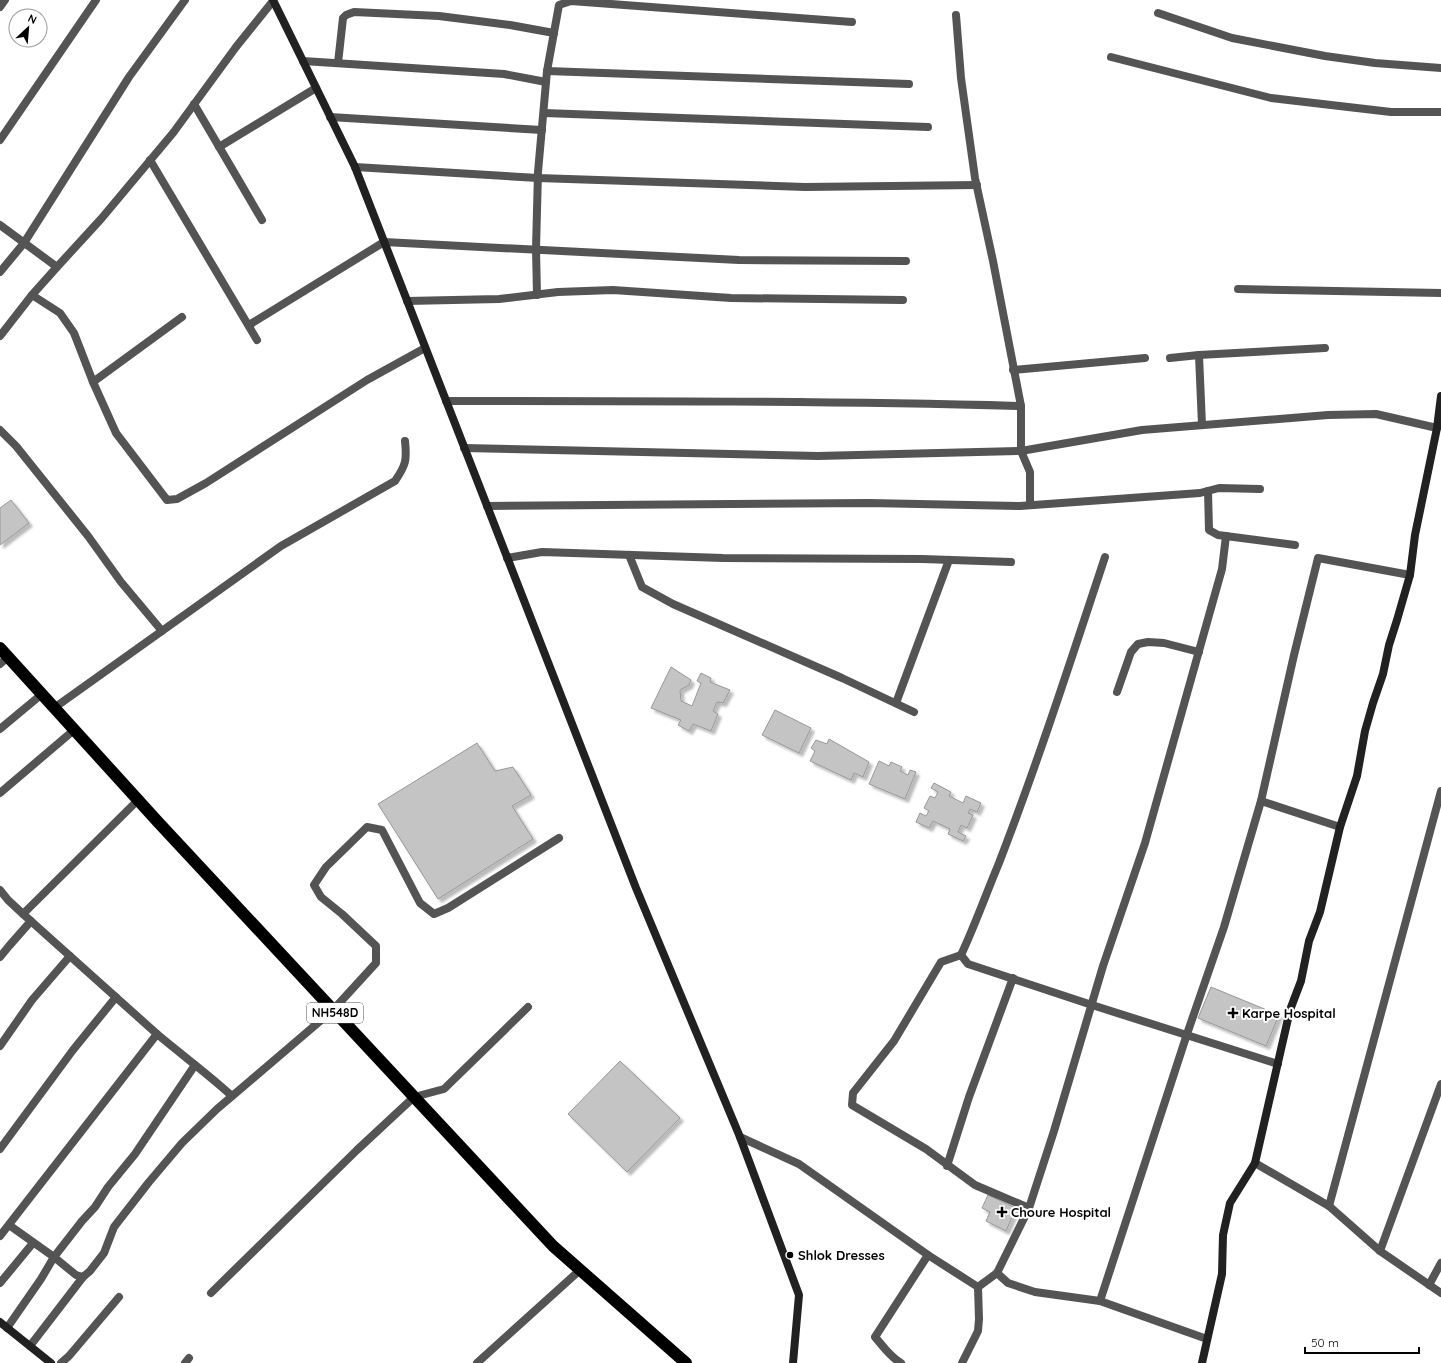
<svg xmlns="http://www.w3.org/2000/svg" width="1441" height="1363" font-family="Quicksand,sans-serif">
	<style>
		.building { fill: #c4c4c4; stroke: #989898; filter: url(#shadow) }
		.lines { fill: none; stroke-linecap: round; stroke-linejoin: round }
		.street { stroke: #545454; stroke-width: 8 }
		.secondary { stroke: #212121; stroke-width: 8 }
		.highway { stroke: #000; stroke-width: 12 }
		.poi-dot { fill: #000; stroke: #fff; stroke-width: 1.5 }
		.labels { text-anchor: middle; stroke-width: 4; stroke-linejoin: round; paint-order: stroke }
		.shield { fill: #fff; stroke: #4c4c4c; stroke-width: 1 }
		.shield-label { font-size: 12px; font-weight: bold; fill: #000 }
		.poi-label { font-size: 13px; font-weight: bold; fill: #000; stroke: #fff; text-anchor: start }
	</style>
	<defs>
		<filter id="shadow"><feDropShadow dx="3.5" dy="3.5" stdDeviation="1" flood-color="#0004"/></filter>
	</defs>
	<rect width="100%" height="100%" fill="#fff"/>
	<!-- building -->
	<g class="building">
		<path d="M11,500L29,523L0,545V508Z"/>
		<path d="M671,667L691,680L689,685L680,690L681,701L692,706L701,683L697,681L701,673L711,678L710,682L730,690L723,703L717,702L713,711L718,714L711,731L693,724L689,731L678,725L681,720L651,708Z"/>
		<path d="M775,710L811,728L799,753L762,735Z"/>
		<path d="M829,739L869,762L863,777L854,773L851,780L810,761L815,751L811,748L816,740L827,744Z"/>
		<path d="M477,743L495,771L513,767L531,795L512,806L533,839L438,899L378,804Z"/>
		<path d="M879,761L889,766L891,762L902,767L900,771L908,775L910,770L916,772L905,799L869,784Z"/>
		<path d="M934,783L951,792L949,796L963,803L966,796L981,803L977,812L970,809L968,813L973,815L967,828L961,825L958,832L966,836L963,841L948,834L950,829L933,821L929,828L916,822L920,813L926,816L929,811L924,808L930,796L935,798L938,792L931,788Z"/>
		<path d="M1211,987L1279,1015L1266,1046L1198,1018Z"/>
		<path d="M620,1061L680,1118L627,1172L568,1114Z"/>
		<path d="M988,1195L1016,1208L1006,1231L986,1221L990,1212L982,1208Z"/>
	</g>
	<g class="lines">
		<!-- street -->
		<g class="street">
			<path d="M0,7L5,0"/>
			<path d="M1158,13L1232,38L1325,56L1375,63L1441,68"/>
			<path d="M1111,57L1271,98L1391,112H1441"/>
			<path d="M303,61L504,74L546,82"/>
			<path d="M338,63L343,18L346,15L354,12L439,16L510,25L554,33"/>
			<path d="M547,71L909,84"/>
			<path d="M194,104L262,220"/>
			<path d="M544,113L928,127"/>
			<path d="M330,117L542,130"/>
			<path d="M0,140L96,0"/>
			<path d="M219,147L316,88"/>
			<path d="M150,160L257,340"/>
			<path d="M355,167L538,178L805,187L977,185"/>
			<path d="M0,225L57,267L32,295L60,313L74,333L93,382L116,433L167,500L177,499L206,483L367,380L425,348"/>
			<path d="M57,267L101,219L173,133L236,47L273,1"/>
			<path d="M0,272L24,243L129,77L185,0"/>
			<path d="M1238,289L1441,293"/>
			<path d="M537,295L536,249L538,172L547,71L559,5L571,1L852,22"/>
			<path d="M407,301L499,299L558,292L613,290L731,298L903,300"/>
			<path d="M249,325L384,242L739,260L906,261"/>
			<path d="M0,336L32,295"/>
			<path d="M1199,355L1325,348"/>
			<path d="M1170,358L1199,355L1202,425"/>
			<path d="M1013,370L1145,358"/>
			<path d="M93,382L182,317"/>
			<path d="M446,401C637,401 829,401 1021,406L993,261L975,178L961,78L956,15"/>
			<path d="M1021,406V451L1030,472V505"/>
			<path d="M0,430L16,446L88,536L121,582L162,631"/>
			<path d="M464,448L818,456L1021,451L1142,430L1328,415L1376,414L1437,428"/>
			<path d="M1208,491L1209,530L1218,535L1295,545"/>
			<path d="M487,506L869,503L1020,506L1200,493L1219,488L1260,489"/>
			<path d="M629,555L642,587L673,604L842,678L914,712"/>
			<path d="M1105,557C1071,660 1038,762 999,863C986,894 975,925 961,955L968,964L1092,1005L1278,1064"/>
			<path d="M507,558L542,552L723,558L922,559L1011,562"/>
			<path d="M0,664L8,657"/>
			<path d="M1117,692L1131,652L1138,644L1148,642L1164,643L1199,652"/>
			<path d="M896,703L949,560"/>
			<path d="M54,708L281,546L395,481C406,465 407,460 405,441"/>
			<path d="M0,729L42,694"/>
			<path d="M0,793L74,730"/>
			<path d="M1261,801L1340,827"/>
			<path d="M0,890L8,900L23,914"/>
			<path d="M961,955L941,962L894,1041L853,1093L852,1105L926,1149L975,1185L1029,1208"/>
			<path d="M0,957L9,946L31,921"/>
			<path d="M157,1034C182,1055 208,1074 232,1096"/>
			<path d="M0,1046L32,1000L70,956"/>
			<path d="M740,1137L799,1164L928,1255L978,1287L997,1273L1029,1208L1054,1131L1103,966L1145,843L1222,569L1226,536"/>
			<path d="M0,1149L73,1050L116,997"/>
			<path d="M1255,1163L1329,1206L1380,1251L1441,1293"/>
			<path d="M947,1166L969,1097L1013,978"/>
			<path d="M1329,1206L1441,791"/>
			<path d="M9,1225L54,1257L76,1275L83,1277L90,1271L104,1253L114,1227L149,1182L182,1143L217,1109L333,1010L376,963V946L342,914L321,897L314,885L326,867L367,827L382,830L420,903L434,914L448,908L559,838"/>
			<path d="M0,1236L157,1034L23,914L138,800"/>
			<path d="M1380,1251L1441,1084"/>
			<path d="M997,1273L1008,1283L1035,1292L1100,1301"/>
			<path d="M0,1283L33,1243"/>
			<path d="M1429,1285L1441,1263"/>
			<path d="M211,1293L357,1150L414,1097L444,1089L528,1007"/>
			<path d="M7,1328L41,1279L54,1257L82,1221L95,1207L108,1187L135,1154L195,1065"/>
			<path d="M1207,1339L1100,1301L1187,1034L1224,927L1261,801L1294,655L1318,558L1410,575"/>
			<path d="M30,1346L83,1277"/>
			<path d="M61,1363L69,1356L119,1297"/>
			<path d="M185,1363L189,1358"/>
			<path d="M477,1363L580,1270"/>
			<path d="M901,1363C890,1357 883,1346 875,1337L928,1255"/>
			<path d="M962,1363L978,1331L979,1319L978,1287"/>
		</g>
		<!-- secondary -->
		<g class="secondary">
			<path d="M273,0L355,167L636,888L740,1137L799,1295L793,1363"/>
			<path d="M0,1322L51,1363"/>
			<path d="M1202,1363L1222,1274L1223,1235L1230,1203L1255,1163L1290,1010L1301,981L1309,941L1320,912L1340,827L1357,776L1365,731L1373,703L1383,674L1389,645L1397,620L1410,575L1415,535L1437,428L1441,396"/>
		</g>
		<!-- highway -->
		<path class="highway" d="M0,648L158,822L553,1246L686,1363"/>
	</g>
	<!-- markers -->
	<g class="poi-dot">
		<path d="M1231 1007h4v4h4v4h-4v4h-4v-4h-4v-4h4z"/>
		<path d="M1000 1206h4v4h4v4h-4v4h-4v-4h-4v-4h4z"/>
		<circle cx="790" cy="1255" r="4"/>
	</g>
	<g class="labels">
		<!-- shield labels -->
		<rect class="shield" x="307" y="1003" width="56" height="20" rx="3"/>
		<g class="shield-label">
			<text x="335" y="1017">NH548D</text>
		</g>
		<!-- poi labels -->
		<g class="poi-label">
			<text x="1242" y="1018">Karpe Hospital</text>
			<text x="1011" y="1217">Choure Hospital</text>
			<text x="798" y="1260">Shlok Dresses</text>
		</g>
	</g>
	<!-- north arrow -->
	<g transform="translate(28 28) rotate(26)"><circle r="19" fill="#ffffff" stroke="#999999"/>
	<path d="M0-3L7 15L0 10L-7 15Z" fill="#000000"/>
	<text y="-6" font-size="11" font-weight="bold" text-anchor="middle" fill="#000000">N</text>
	</g>
	<!-- scale -->
	<path d="M1305 1347v6h114v-6" fill="none" stroke="#000000" stroke-width="2"/>
	<text x="1311" y="1347" font-size="12" fill="#000000" stroke="#ffffff" stroke-width="3" paint-order="stroke">50 m</text>
</svg>
